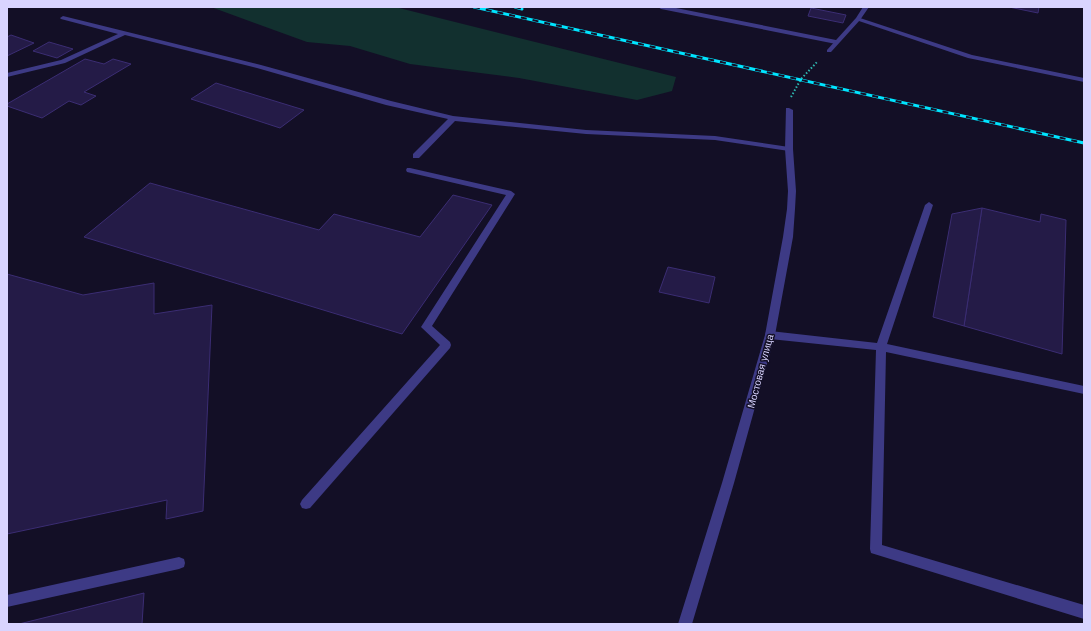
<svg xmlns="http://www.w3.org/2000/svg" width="1091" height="631" font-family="'Work Sans',sans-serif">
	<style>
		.green { fill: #12302f }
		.building { fill: #241b47; stroke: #3b2d73 }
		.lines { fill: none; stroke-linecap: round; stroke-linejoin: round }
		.path { stroke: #2fb8b0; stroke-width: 2; stroke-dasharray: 1.5 2; stroke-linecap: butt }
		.service { fill: #3d3a85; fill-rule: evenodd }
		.minor { fill: #3d3a85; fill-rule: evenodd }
		.rail-casing { stroke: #00e5ff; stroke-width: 3 }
		.rail { stroke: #130f26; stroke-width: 2; stroke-dasharray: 6; stroke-linecap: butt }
		.labels { text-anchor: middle; stroke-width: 3; stroke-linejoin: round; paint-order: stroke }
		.street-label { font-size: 10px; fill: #d9d4ff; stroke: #130f26 }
	</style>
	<rect width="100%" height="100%" fill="#130f26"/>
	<!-- green -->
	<path class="green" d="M211,7H395L676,77L672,91L637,100L519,78L410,64L350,46L307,42Z"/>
	<!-- building -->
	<g class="building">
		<path d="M1009,7H1039L1038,13Z"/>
		<path d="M811,8L846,15L843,23L808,16Z"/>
		<path d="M11,35L34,43L7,56V37Z"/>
		<path d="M49,42L73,49L57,58L33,51Z"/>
		<path d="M85,59L104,64L113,59L131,64L84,92L96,96L81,105L69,101L42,118L7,106V104Z"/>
		<path d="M216,83L304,110L280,128L191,99Z"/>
		<path d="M150,183L319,230L334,214L420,237L453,195L492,205L402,334L84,237Z"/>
		<path d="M982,208L1040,222L1041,214L1066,220L1062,354L964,326Z"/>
		<path d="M982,208L964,326L933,317L952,214Z"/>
		<path d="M668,267L715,277L709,303L659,292Z"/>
		<path d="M7,274L83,295L154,283V314L212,305L203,511L166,519L167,500L7,534Z"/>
		<path d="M144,593L142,624H19Z"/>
	</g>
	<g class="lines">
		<!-- path -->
		<path class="path" d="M791,97L801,79L818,61"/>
		<!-- service -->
		<g class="service">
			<path d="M658,7H671L836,40L839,42L836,44L661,9Z"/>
			<path d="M63,16L261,65L391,101L453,116L586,130L715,136L789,147L793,149L789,151L715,140L586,134L455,121L419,158H413V154L448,119L386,105L257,68L125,35L65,63L7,77V73L61,60L118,34L61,19L60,18Z"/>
			<path d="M856,18H860L972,55L1084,78V82L968,58L856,20Z"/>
			<path d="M407,168H410L511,191L515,194L432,326L450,342L451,345L450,348L310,508L306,509L302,508L300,504L302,500L440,345L421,327L506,195L407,172L406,170Z"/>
			<path d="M929,202L933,205L887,344L1084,386V394L886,352L882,545L1084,605V619L871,553L870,549L876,350L770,339L766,338L765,335L766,332L770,331L877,343L925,205Z"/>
			<path d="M179,557L184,559L185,563L184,567L179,569L7,607V595Z"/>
		</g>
		<!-- minor -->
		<g class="minor">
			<path d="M863,7H869L860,20L831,52H827V50L856,18Z"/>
			<path d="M786,108H789L793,110V149L796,191L795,209L793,237L775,335L734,483L692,624H678L722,483L765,335L783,237L787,209L788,191L785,149Z"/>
		</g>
		<!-- rail casing -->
		<g class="rail-casing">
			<g id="rail">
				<path d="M474,7L1084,143"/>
				<path d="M515,7L522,9"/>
			</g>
		</g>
		<!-- rail -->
		<use href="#rail" class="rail"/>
	</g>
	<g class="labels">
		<!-- street labels -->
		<g class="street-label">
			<text transform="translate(760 371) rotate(-75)" y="4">Мостовая улица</text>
		</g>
	</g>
	<!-- border -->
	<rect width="1091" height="631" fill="none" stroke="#d9d4ff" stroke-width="16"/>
</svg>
